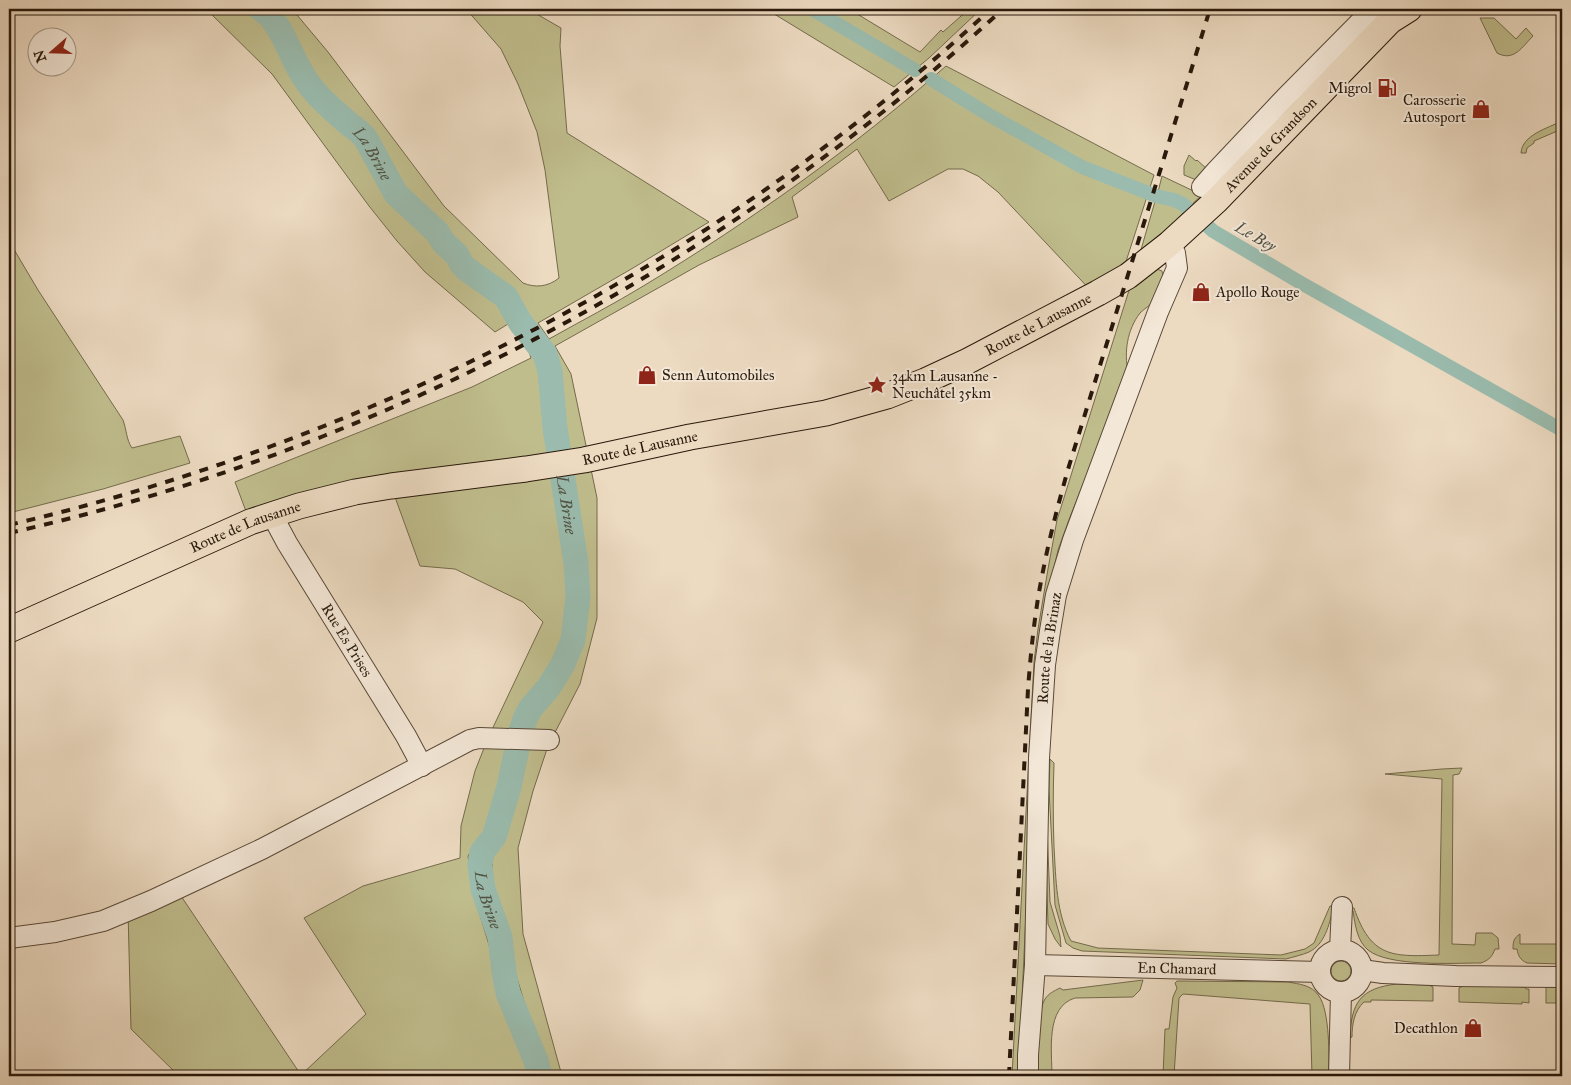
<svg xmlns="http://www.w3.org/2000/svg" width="1571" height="1085" font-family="'IM FELL Great Primer',serif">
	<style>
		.green { fill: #c0bd8d; stroke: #746b4c }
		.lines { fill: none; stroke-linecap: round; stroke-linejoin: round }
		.canal { stroke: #9abbad; stroke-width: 14 }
		.river { stroke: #9abbad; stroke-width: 25 }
		.minor-casing { stroke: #5a4938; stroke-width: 22 }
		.major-casing { stroke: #29190b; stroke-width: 27 }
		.minor { stroke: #f3e7d7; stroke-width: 20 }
		.major { stroke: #ecdac1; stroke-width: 25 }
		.rail { stroke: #29190b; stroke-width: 4; stroke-dasharray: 9 9; stroke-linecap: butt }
		.labels { text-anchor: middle; stroke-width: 4; stroke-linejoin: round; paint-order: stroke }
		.poi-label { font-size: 15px; fill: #29190b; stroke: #f3e7d7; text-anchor: end }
		.street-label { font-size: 15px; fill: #29190b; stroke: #f3e7d7 }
		.water-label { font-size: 16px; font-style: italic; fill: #515244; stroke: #f3e7d7 }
	</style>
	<rect width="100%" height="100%" fill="#ecdac1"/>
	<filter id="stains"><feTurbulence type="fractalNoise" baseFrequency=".004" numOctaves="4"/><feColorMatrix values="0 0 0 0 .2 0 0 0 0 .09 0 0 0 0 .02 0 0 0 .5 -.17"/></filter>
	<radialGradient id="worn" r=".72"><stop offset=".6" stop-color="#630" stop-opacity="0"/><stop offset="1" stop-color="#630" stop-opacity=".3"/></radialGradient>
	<!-- green -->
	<g class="green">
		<path d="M206,9H292L328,52L444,206L523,283C535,288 548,287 559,278L545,170L537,132L518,84L501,49L466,9H528L561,28L560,46L567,133L709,222L633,268L538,323L549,339C581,321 614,304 645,285C752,220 853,148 946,66L1154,175L1120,280L1095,295L998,192L978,176L963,169H948L889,201L857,149L792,197L798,217L699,265L555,346L571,374L597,498V618L580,684L548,746L533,791L518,848L523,934L562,1076H547L516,975L504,926L491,896L493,851L472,850L468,856L475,899L529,1076H179L131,1029L128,911L177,890L301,1075L366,1014L304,918L363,886L460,858L461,826L475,771L488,738L543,622L523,602L455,569L420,566L391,486L250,522L235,482L472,387L531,358C527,343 520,333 508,324L495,332L425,272L397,241L369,206L272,74Z"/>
		<path d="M766,9H849L920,52L941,30L943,32L969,9H981L929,58L894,87Z"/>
		<path d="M1480,18H1494L1516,39L1526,28L1533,36C1522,47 1514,62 1497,53Z"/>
		<path d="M1562,121V129L1534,141V143L1527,148L1526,153H1521C1522,135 1548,128 1562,121Z"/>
		<path d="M1189,155L1196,161L1197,160L1207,169L1199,181L1184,175V166Z"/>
		<path d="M1162,176L1202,195L1190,206C1180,198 1170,195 1158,192Z"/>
		<path d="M1156,198L1179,204L1186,210L1165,233L1140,253Z"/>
		<path d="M9,241L38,290L123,420C127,431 126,439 132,448L180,436L190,463L103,489L9,513Z"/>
		<path d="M1154,268L1162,271C1164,278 1161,295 1155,300C1151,305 1145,308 1140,313C1127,330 1124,352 1128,372L1070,517L1058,550L1049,591L1035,718L1020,1042L1021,1076H1012L1034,662L1038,629L1048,569L1057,520L1131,284Z"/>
		<path d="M1050,759L1054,763C1053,791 1053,819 1054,847C1056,879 1056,913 1071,941L1098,948L1281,955L1305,949L1314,943L1330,906L1354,908C1371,957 1391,957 1439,955L1442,779L1385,774L1442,769L1462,768L1459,774L1453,775L1452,944L1475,945L1476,933H1492L1498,938L1499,949H1495C1492,957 1489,960 1481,963C1454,963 1389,967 1368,950C1357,941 1355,924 1353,911L1348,909H1333C1329,925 1325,944 1309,952C1302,955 1293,957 1286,959L1082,951L1073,948L1066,943L1055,905L1049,789Z"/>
		<path d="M1045,825L1047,826L1050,902L1060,936L1061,947L1055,939L1048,924Z"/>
		<path d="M1520,934V944H1562V964L1527,963C1520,960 1518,955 1517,949H1513C1513,941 1514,938 1520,934Z"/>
		<circle cx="1341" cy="971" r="10"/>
		<path d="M1143,980L1140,990L1133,997L1075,998C1045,1007 1052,1052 1052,1076H1036C1037,1058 1036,1014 1045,999C1049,993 1054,991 1060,988L1063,990Z"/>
		<path d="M1177,981L1288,982C1299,984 1312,985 1319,996C1330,1012 1329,1056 1329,1076H1312L1310,1004L1183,994L1179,998L1174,1076H1163L1165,1029H1169L1173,997L1177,988L1175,983Z"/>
		<path d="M1397,984L1429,985L1433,987V1001L1371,1000V1002H1364C1354,1011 1352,1025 1352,1037L1350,1038C1351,1002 1361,988 1397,984Z"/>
		<path d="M1465,985L1525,987L1526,989H1529V1003L1522,1002V1004L1459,1002V988Z"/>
		<rect x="1546" y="987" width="16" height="16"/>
	</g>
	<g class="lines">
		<!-- canal -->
		<g class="canal">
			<path d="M812,9L915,70"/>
			<path d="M931,79L989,115L1082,167L1156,196L1174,200L1183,204L1213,231L1301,283L1562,430"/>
		</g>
		<!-- river -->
		<path class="river" id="s1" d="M261,9C284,25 290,58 306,80C317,97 334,111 349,124C356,129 361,132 366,139L396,194L437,232L444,243L457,255L461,263L465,268L506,297L520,322L545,354L550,371L555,428L576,563L578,596L573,640L563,664L549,687L530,709L525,719L520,734L509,787L494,837L482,852L480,865L483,889L500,937L504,972L508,993L536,1061L540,1076"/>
		<!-- minor casing -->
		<g class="minor-casing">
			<g id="minor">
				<path d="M1202,187L1216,171L1285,98L1373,9"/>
				<path id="s2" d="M272,515L287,543L406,736L422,766"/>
				<path d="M9,938L55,932L103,921L151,901L262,849L470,740L479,738L549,740"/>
				<path d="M1340,950L1342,907"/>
				<circle cx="1341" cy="971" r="21"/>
				<path id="s3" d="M1035,965L1320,972"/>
				<path d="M1362,970L1383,973L1456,976L1562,977"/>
				<path id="s4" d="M1028,1076V1055L1035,965L1039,758L1045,665L1050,631L1056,595L1073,540L1158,312L1177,268L1175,253L1169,244"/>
				<path d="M1339,1076L1341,992"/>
			</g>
		</g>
		<!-- major casing -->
		<g class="major-casing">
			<g id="major">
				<path id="s5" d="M9,630L250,522L299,506L355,492L391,486L526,469L584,460L690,437L826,413L887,396L925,381L968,361L1098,293L1128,276L1169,244L1216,201L1390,21L1409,9"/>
			</g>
		</g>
		<!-- minor -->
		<use href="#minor" class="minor"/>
		<!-- major -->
		<use href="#major" class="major"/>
		<!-- rail -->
		<g class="rail">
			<path d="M9,525C374,439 715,263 991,9"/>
			<path d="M9,533C379,450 724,266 1003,9"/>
			<path d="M1009,1076L1028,689C1031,649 1035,610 1043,571C1050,535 1059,501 1069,466L1210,9"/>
		</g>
	</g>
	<!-- icons -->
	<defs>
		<g id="fuel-bare" transform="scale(1.5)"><path d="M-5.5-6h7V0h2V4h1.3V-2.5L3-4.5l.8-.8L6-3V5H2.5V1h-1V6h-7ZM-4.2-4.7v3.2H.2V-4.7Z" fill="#8f2418" stroke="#f3e7d7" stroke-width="2.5" paint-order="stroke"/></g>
		<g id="shop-bare" transform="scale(1.5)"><path d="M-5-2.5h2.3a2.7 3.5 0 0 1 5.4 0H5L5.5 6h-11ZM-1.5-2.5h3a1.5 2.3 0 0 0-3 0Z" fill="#8f2418" stroke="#f3e7d7" stroke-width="2.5" paint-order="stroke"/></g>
		<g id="sight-bare" transform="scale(1.5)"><path d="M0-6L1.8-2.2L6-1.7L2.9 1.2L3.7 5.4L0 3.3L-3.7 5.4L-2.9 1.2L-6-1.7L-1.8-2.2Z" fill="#8f2418" stroke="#f3e7d7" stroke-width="2.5" paint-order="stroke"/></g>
	</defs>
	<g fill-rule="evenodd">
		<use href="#fuel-bare" x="1387" y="88"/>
		<use href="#shop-bare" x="1481" y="109"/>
		<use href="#shop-bare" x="1201" y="292"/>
		<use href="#shop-bare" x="647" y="375"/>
		<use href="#sight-bare" x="877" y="385"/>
		<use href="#shop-bare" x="1473" y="1028"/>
	</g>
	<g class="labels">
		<!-- poi labels -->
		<g class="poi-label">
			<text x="1372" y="93">Migrol</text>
			<text x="1466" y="105">Carosserie<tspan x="1466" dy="17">Autosport</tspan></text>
			<text x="1216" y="297" text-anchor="start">Apollo Rouge</text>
			<text x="662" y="380" text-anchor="start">Senn Automobiles</text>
			<text x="892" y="381" text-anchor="start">34km Lausanne -<tspan x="892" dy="17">Neuchâtel 35km</tspan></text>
			<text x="1458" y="1033">Decathlon</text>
		</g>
		<!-- street labels -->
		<g class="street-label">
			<text dy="5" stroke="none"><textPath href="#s5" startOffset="1378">Avenue de Grandson</textPath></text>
			<text dy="5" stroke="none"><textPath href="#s5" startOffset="1082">Route de Lausanne</textPath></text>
			<text dy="5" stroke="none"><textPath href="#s5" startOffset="662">Route de Lausanne</textPath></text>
			<text dy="5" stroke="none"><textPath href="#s5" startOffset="258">Route de Lausanne</textPath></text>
			<text dy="5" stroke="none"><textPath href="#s2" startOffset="146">Rue Es Prises</textPath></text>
			<text dy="5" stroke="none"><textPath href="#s4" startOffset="429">Route de la Brinaz</textPath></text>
			<text dy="5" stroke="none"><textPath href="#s3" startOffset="142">En Chamard</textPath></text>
		</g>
		<!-- water labels -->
		<g class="water-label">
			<text dy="6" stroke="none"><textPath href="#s1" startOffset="185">La Brine</textPath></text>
			<text transform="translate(1256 236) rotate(30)" y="6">Le Bey</text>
			<text dy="6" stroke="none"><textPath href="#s1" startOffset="606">La Brine</textPath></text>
			<text dy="6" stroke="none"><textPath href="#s1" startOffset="1026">La Brine</textPath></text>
		</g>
	</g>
	<!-- margin -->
	<rect width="1571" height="1085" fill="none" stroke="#ecdac1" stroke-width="30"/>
	<rect x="10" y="10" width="1551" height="1065" fill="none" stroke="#29190b" stroke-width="2.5"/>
	<rect x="15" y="15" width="1541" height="1055" fill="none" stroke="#29190b"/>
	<!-- north arrow -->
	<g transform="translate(52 52) rotate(250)"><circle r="24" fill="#f3e7d7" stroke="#a29585"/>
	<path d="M0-4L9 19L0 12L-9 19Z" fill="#8f2418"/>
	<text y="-8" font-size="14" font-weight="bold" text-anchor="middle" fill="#29190b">N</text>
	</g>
	<rect width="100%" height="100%" filter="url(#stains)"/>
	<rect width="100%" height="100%" fill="url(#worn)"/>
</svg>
